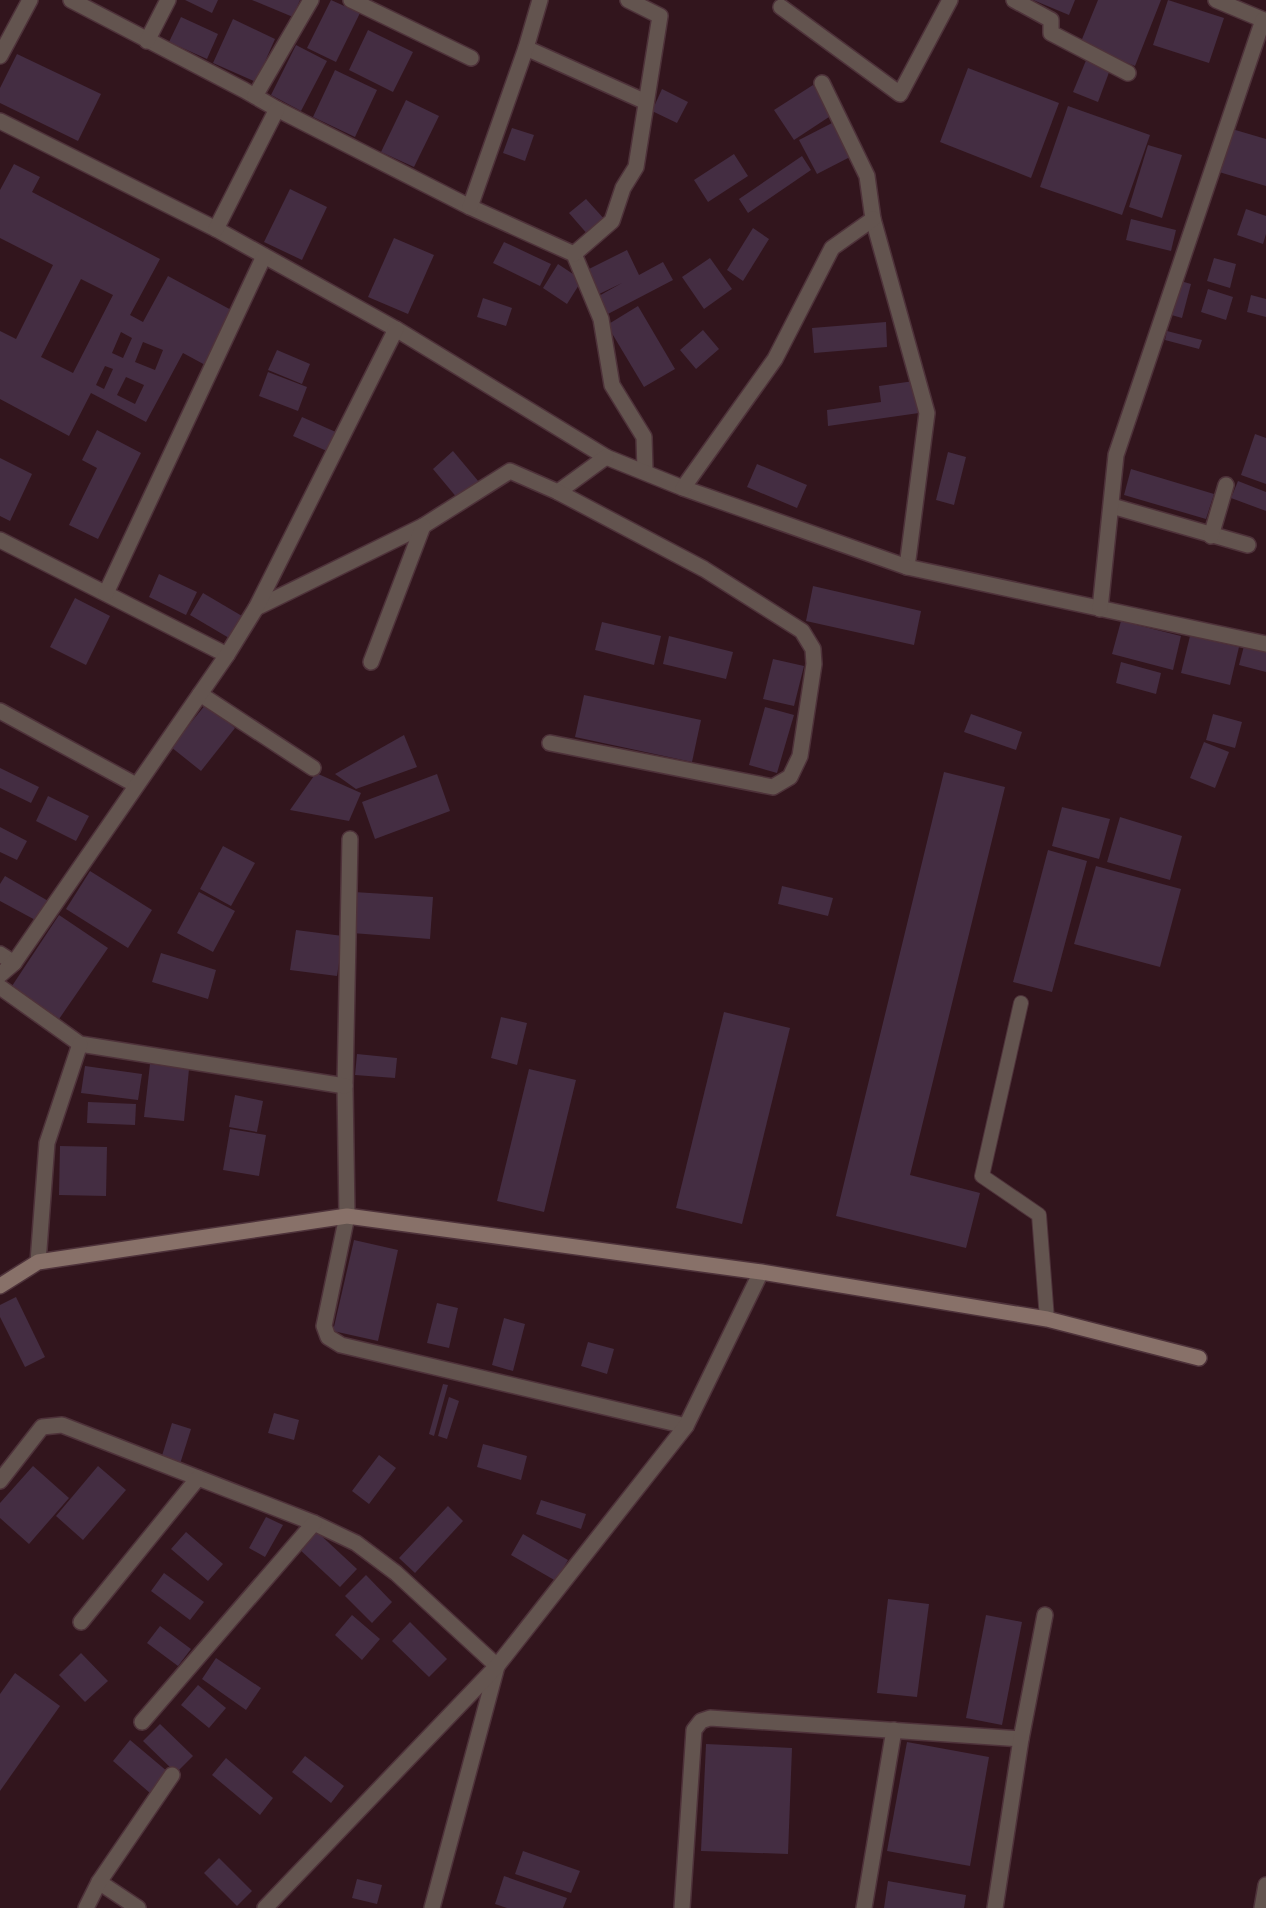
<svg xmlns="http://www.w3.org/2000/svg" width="1266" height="1908" font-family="'Alegreya Sans',sans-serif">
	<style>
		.building { fill: #442d42; fill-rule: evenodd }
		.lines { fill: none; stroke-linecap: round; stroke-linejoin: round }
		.lane-casing { stroke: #4e323a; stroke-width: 16 }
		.street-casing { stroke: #4e323a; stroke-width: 18 }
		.secondary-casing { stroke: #4e323a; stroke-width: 18 }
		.lane { stroke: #63544f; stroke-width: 14 }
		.street { stroke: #63544f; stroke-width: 15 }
		.secondary { stroke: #887169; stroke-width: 15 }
	</style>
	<rect width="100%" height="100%" fill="#32151d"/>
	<!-- building -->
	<g class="building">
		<path d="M185,0H218L212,13Z"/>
		<path d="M252,0H300L293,17Z"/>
		<path d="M331,0L360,13L336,62L307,48Z"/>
		<path d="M1033,0H1075L1069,15Z"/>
		<path d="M1098,0H1161L1135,66L1080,44Z"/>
		<path d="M1168,0L1224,18L1209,63L1153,45Z"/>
		<path d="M181,17L218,34L207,59L169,42Z"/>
		<path d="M233,19L275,39L256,82L213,63Z"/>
		<path d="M368,30L413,52L393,92L349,70Z"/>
		<path d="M296,45L327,61L301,111L271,95Z"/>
		<path d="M17,54L101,94L78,141L0,103V88Z"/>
		<path d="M1087,58L1111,67L1098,102L1073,92Z"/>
		<path d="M968,68L1059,103L1031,178L940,142Z"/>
		<path d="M335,70L377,90L355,137L313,117Z"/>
		<path d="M813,85L832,115L794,140L774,110Z"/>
		<path d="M662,89L688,102L677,123L652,111Z"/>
		<path d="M406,100L439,116L414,167L381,152Z"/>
		<path d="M1068,106L1150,135L1122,215L1040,187Z"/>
		<path d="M832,123L850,157L817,174L799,140Z"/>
		<path d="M512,128L534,135L525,161L503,153Z"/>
		<path d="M1232,129L1266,139V186L1219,172Z"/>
		<path d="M1148,145L1182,155L1162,218L1129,207Z"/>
		<path d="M734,154L748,176L708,202L694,180Z"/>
		<path d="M802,156L811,170L748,213L739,199Z"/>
		<path d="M14,164L40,177L32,192L160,259L130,315L143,322L168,276L235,312L207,366L183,353L146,422L91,393L69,436L0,399V331L16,339L53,265L0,238V190ZM81,279L113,295L73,373L41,357ZM121,332L132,338L123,358L112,353ZM143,342L163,350L155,370L135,362ZM105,366L113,369L104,389L96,385ZM126,377L144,385L135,404L117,395Z"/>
		<path d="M290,189L327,207L302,260L264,242Z"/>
		<path d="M586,199L606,221L589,236L569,213Z"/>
		<path d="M1246,209L1266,216V234L1263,244L1237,235Z"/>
		<path d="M1131,219L1176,230L1171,251L1126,240Z"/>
		<path d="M753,228L769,239L743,281L727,270Z"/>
		<path d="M394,238L434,255L408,314L368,297Z"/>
		<path d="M504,242L551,264L540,286L493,263Z"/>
		<path d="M627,250L639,275L663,262L673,280L606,315L597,297L622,283L595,296L583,272Z"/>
		<path d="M710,258L732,289L704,309L682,277Z"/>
		<path d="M1214,258L1236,264L1230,288L1207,281Z"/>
		<path d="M558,264L582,280L567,304L543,288Z"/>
		<path d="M1177,280L1191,284L1182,318L1168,314Z"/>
		<path d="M1208,289L1233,297L1226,320L1201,312Z"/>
		<path d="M1251,295L1266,299V317L1247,312Z"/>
		<path d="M483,298L512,308L506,326L477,317Z"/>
		<path d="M638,306L675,369L644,387L607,325Z"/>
		<path d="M886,322L887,347L814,353L812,328Z"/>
		<path d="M703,330L719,349L696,369L680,350Z"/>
		<path d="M1167,331L1202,340L1199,349L1165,340Z"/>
		<path d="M277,350L310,364L302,384L268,370Z"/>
		<path d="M268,372L307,387L298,411L259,396Z"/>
		<path d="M914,381L919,413L828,426L827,410L881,402L879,386Z"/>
		<path d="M302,417L338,433L329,452L293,436Z"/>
		<path d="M97,430L141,453L98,539L69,525L97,468L82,460Z"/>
		<path d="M1255,434L1266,438V484L1241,475Z"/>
		<path d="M453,451L479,482L458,499L433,469Z"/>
		<path d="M948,452L966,457L954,505L936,500Z"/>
		<path d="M0,458L32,474L10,521L0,516Z"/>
		<path d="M757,464L807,485L797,508L747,487Z"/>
		<path d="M1131,469L1214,494L1206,519L1124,495Z"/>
		<path d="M1238,481L1266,492V511L1231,498Z"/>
		<path d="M159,574L197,592L186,615L149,597Z"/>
		<path d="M813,586L921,611L914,645L806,621Z"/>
		<path d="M203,593L242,616L229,638L190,615Z"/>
		<path d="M75,598L110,616L86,665L50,647Z"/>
		<path d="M1121,621L1181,636L1173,670L1112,654Z"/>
		<path d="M602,622L661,636L654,665L595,650Z"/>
		<path d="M669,636L733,652L726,679L663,664Z"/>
		<path d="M1190,636L1239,647L1230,685L1181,673Z"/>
		<path d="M1244,646L1266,651V672L1239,665Z"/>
		<path d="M773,659L804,666L794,706L763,699Z"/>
		<path d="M1121,662L1161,673L1156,694L1116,683Z"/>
		<path d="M584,695L701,720L692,762L575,737Z"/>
		<path d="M206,704L235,728L201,771L171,747Z"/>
		<path d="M765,707L794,715L777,773L749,765Z"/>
		<path d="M971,714L1022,732L1016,750L964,732Z"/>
		<path d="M1213,714L1242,722L1235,748L1206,740Z"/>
		<path d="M404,735L417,767L356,789L335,774Z"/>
		<path d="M1204,742L1229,752L1215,788L1190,778Z"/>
		<path d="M0,768L39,787L31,803L0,788Z"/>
		<path d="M944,772L1005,787L910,1175L980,1193L966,1248L836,1216Z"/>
		<path d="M316,773L361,793L349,821L290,810Z"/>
		<path d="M437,774L450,811L375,839L362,802Z"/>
		<path d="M48,796L89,816L76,841L36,821Z"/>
		<path d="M1062,807L1110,819L1099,859L1052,846Z"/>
		<path d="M1120,817L1182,836L1170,880L1107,862Z"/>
		<path d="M0,827L27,841L17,860L0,852Z"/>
		<path d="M223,846L255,863L231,906L200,889Z"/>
		<path d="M1048,850L1087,861L1052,992L1013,982Z"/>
		<path d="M1096,866L1181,889L1160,967L1074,944Z"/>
		<path d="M90,871L152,910L128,948L66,909Z"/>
		<path d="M5,876L50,902L39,922L0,901V884Z"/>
		<path d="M782,886L833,898L828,916L778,904Z"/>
		<path d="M199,892L235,911L213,952L177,933Z"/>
		<path d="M354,892L433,897L430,939L352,933Z"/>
		<path d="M59,915L108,948L57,1022L10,989Z"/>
		<path d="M296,930L343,936L337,976L290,970Z"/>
		<path d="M161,953L216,970L208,999L152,982Z"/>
		<path d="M724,1012L790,1028L742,1224L676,1208Z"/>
		<path d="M501,1017L527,1023L517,1065L491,1058Z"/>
		<path d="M357,1054L397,1058L395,1078L355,1075Z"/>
		<path d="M150,1064L189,1069L184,1121L144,1117Z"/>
		<path d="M85,1066L142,1074L138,1100L81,1093Z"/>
		<path d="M529,1069L576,1080L544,1212L497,1201Z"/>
		<path d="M235,1095L263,1101L257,1132L229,1127Z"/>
		<path d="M88,1102L136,1104L135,1125L87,1123Z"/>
		<path d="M230,1129L266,1135L259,1176L223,1170Z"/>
		<path d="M60,1146L107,1147L106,1196L59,1195Z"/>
		<path d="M354,1240L398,1250L378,1341L333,1331Z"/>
		<path d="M16,1297L45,1357L25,1367L0,1317V1305Z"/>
		<path d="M437,1303L458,1308L449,1348L427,1343Z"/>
		<path d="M504,1318L525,1324L513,1371L492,1365Z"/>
		<path d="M588,1342L614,1349L607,1374L581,1366Z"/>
		<path d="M443,1384L448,1385L434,1436L429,1434Z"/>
		<path d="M449,1397L459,1401L447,1439L438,1436Z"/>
		<path d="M274,1413L299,1420L294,1440L268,1433Z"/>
		<path d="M172,1423L191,1429L180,1464L161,1459Z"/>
		<path d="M483,1444L527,1456L521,1480L477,1467Z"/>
		<path d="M379,1455L396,1468L369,1504L352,1491Z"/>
		<path d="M33,1466L69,1498L29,1544L0,1518V1503Z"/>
		<path d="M98,1466L126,1490L83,1540L56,1516Z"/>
		<path d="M541,1500L586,1514L581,1529L536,1514Z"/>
		<path d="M448,1506L463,1521L415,1573L399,1558Z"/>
		<path d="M266,1517L283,1525L265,1557L249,1548Z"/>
		<path d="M314,1529L357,1569L340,1587L297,1547Z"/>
		<path d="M186,1532L223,1564L208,1581L171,1549Z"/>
		<path d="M523,1534L568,1560L556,1581L511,1555Z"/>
		<path d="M164,1573L204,1602L190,1620L151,1591Z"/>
		<path d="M366,1575L392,1602L372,1623L345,1596Z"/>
		<path d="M888,1599L929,1604L917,1697L877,1693Z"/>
		<path d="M352,1615L380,1639L362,1660L335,1635Z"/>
		<path d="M986,1615L1022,1622L1002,1725L966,1718Z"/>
		<path d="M410,1622L447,1659L429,1677L392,1641Z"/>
		<path d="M160,1626L191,1649L178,1666L147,1643Z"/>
		<path d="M81,1653L108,1681L85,1702L59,1675Z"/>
		<path d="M216,1658L261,1688L246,1710L202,1679Z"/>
		<path d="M15,1673L60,1706L0,1791V1694Z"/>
		<path d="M198,1685L226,1708L209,1728L181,1705Z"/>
		<path d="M160,1724L193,1756L176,1773L143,1741Z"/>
		<path d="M130,1740L168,1772L150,1793L113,1761Z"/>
		<path d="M907,1742L989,1757L970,1866L887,1851Z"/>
		<path d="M706,1744L792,1748L788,1854L701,1851Z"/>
		<path d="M305,1756L344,1786L331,1803L292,1772Z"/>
		<path d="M226,1758L273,1798L260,1815L212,1775Z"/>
		<path d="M523,1851L580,1871L571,1893L515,1874Z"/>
		<path d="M219,1858L252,1891L237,1906L204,1873Z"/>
		<path d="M504,1876L567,1898L563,1908H507L495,1904Z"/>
		<path d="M357,1879L382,1885L377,1904L352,1898Z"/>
		<path d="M888,1881L966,1895L964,1908H884Z"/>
	</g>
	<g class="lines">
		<!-- lane casing -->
		<g class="lane-casing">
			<path id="lane" d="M1021,1003L982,1176L1039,1215L1047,1319"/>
		</g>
		<!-- street casing -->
		<g class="street-casing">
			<g id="street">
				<path d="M71,0L244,90L277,109L470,207L574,254L601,319L612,385L644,437L645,471"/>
				<path d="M351,0L471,58"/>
				<path d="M1014,0L1051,20V33L1128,73"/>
				<path d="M1216,0L1266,21"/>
				<path d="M781,7L900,94L950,0"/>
				<path d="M147,41L168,0"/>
				<path d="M526,48L646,102"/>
				<path d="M0,56L30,0"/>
				<path d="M822,83L867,176L873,219L927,413L907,567"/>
				<path d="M255,96L311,0"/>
				<path d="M0,121L216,229L396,329L606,457L683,488L907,567L1266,644"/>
				<path d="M470,207L526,48L540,0"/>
				<path d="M216,229L277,109"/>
				<path d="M574,254L612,221L623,188L636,167L660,16L628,0"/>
				<path d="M683,488L775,359L832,248L873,219"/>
				<path d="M1112,506L1248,545"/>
				<path d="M1211,536L1226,485"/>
				<path d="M0,540L227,655"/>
				<path d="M106,593L264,256"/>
				<path d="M256,608L423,526L510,471L558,492L606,457"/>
				<path d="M1100,609L1116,455L1263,20"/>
				<path d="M371,662L423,526"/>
				<path d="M200,694L313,768"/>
				<path d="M0,711L136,785"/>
				<path d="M550,743L773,787L790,777L800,756L814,664L813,649L802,631L704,569L558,492"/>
				<path d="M350,839L345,1086L347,1216L324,1326L328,1337L341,1345L686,1426"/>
				<path d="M0,954L14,963"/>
				<path d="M0,975L14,963L227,655L256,608L396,329"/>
				<path d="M0,987L80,1044L345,1086"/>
				<path d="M38,1262L47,1143L80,1044"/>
				<path d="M0,1481L42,1427L62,1425L314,1523L356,1543L396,1573L497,1666L432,1908"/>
				<path d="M81,1622L198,1478"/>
				<path d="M142,1722L314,1523"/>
				<path d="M99,1882L138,1908"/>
				<path d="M86,1908L99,1882L172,1775"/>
				<path d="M265,1908L497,1666L686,1426L761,1272"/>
				<path d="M682,1908L694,1730L701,1721L710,1718L1021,1739"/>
				<path d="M864,1908L894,1730"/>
				<path d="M995,1908L1021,1739L1045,1615"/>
				<path d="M1262,1908L1266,1885"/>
			</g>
		</g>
		<!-- secondary casing -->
		<g class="secondary-casing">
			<path id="secondary" d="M0,1286L38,1262L347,1216L761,1272L1047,1319L1199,1358"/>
		</g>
		<!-- lane -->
		<use href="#lane" class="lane"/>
		<!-- street -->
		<use href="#street" class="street"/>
		<!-- secondary -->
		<use href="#secondary" class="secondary"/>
	</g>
</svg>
